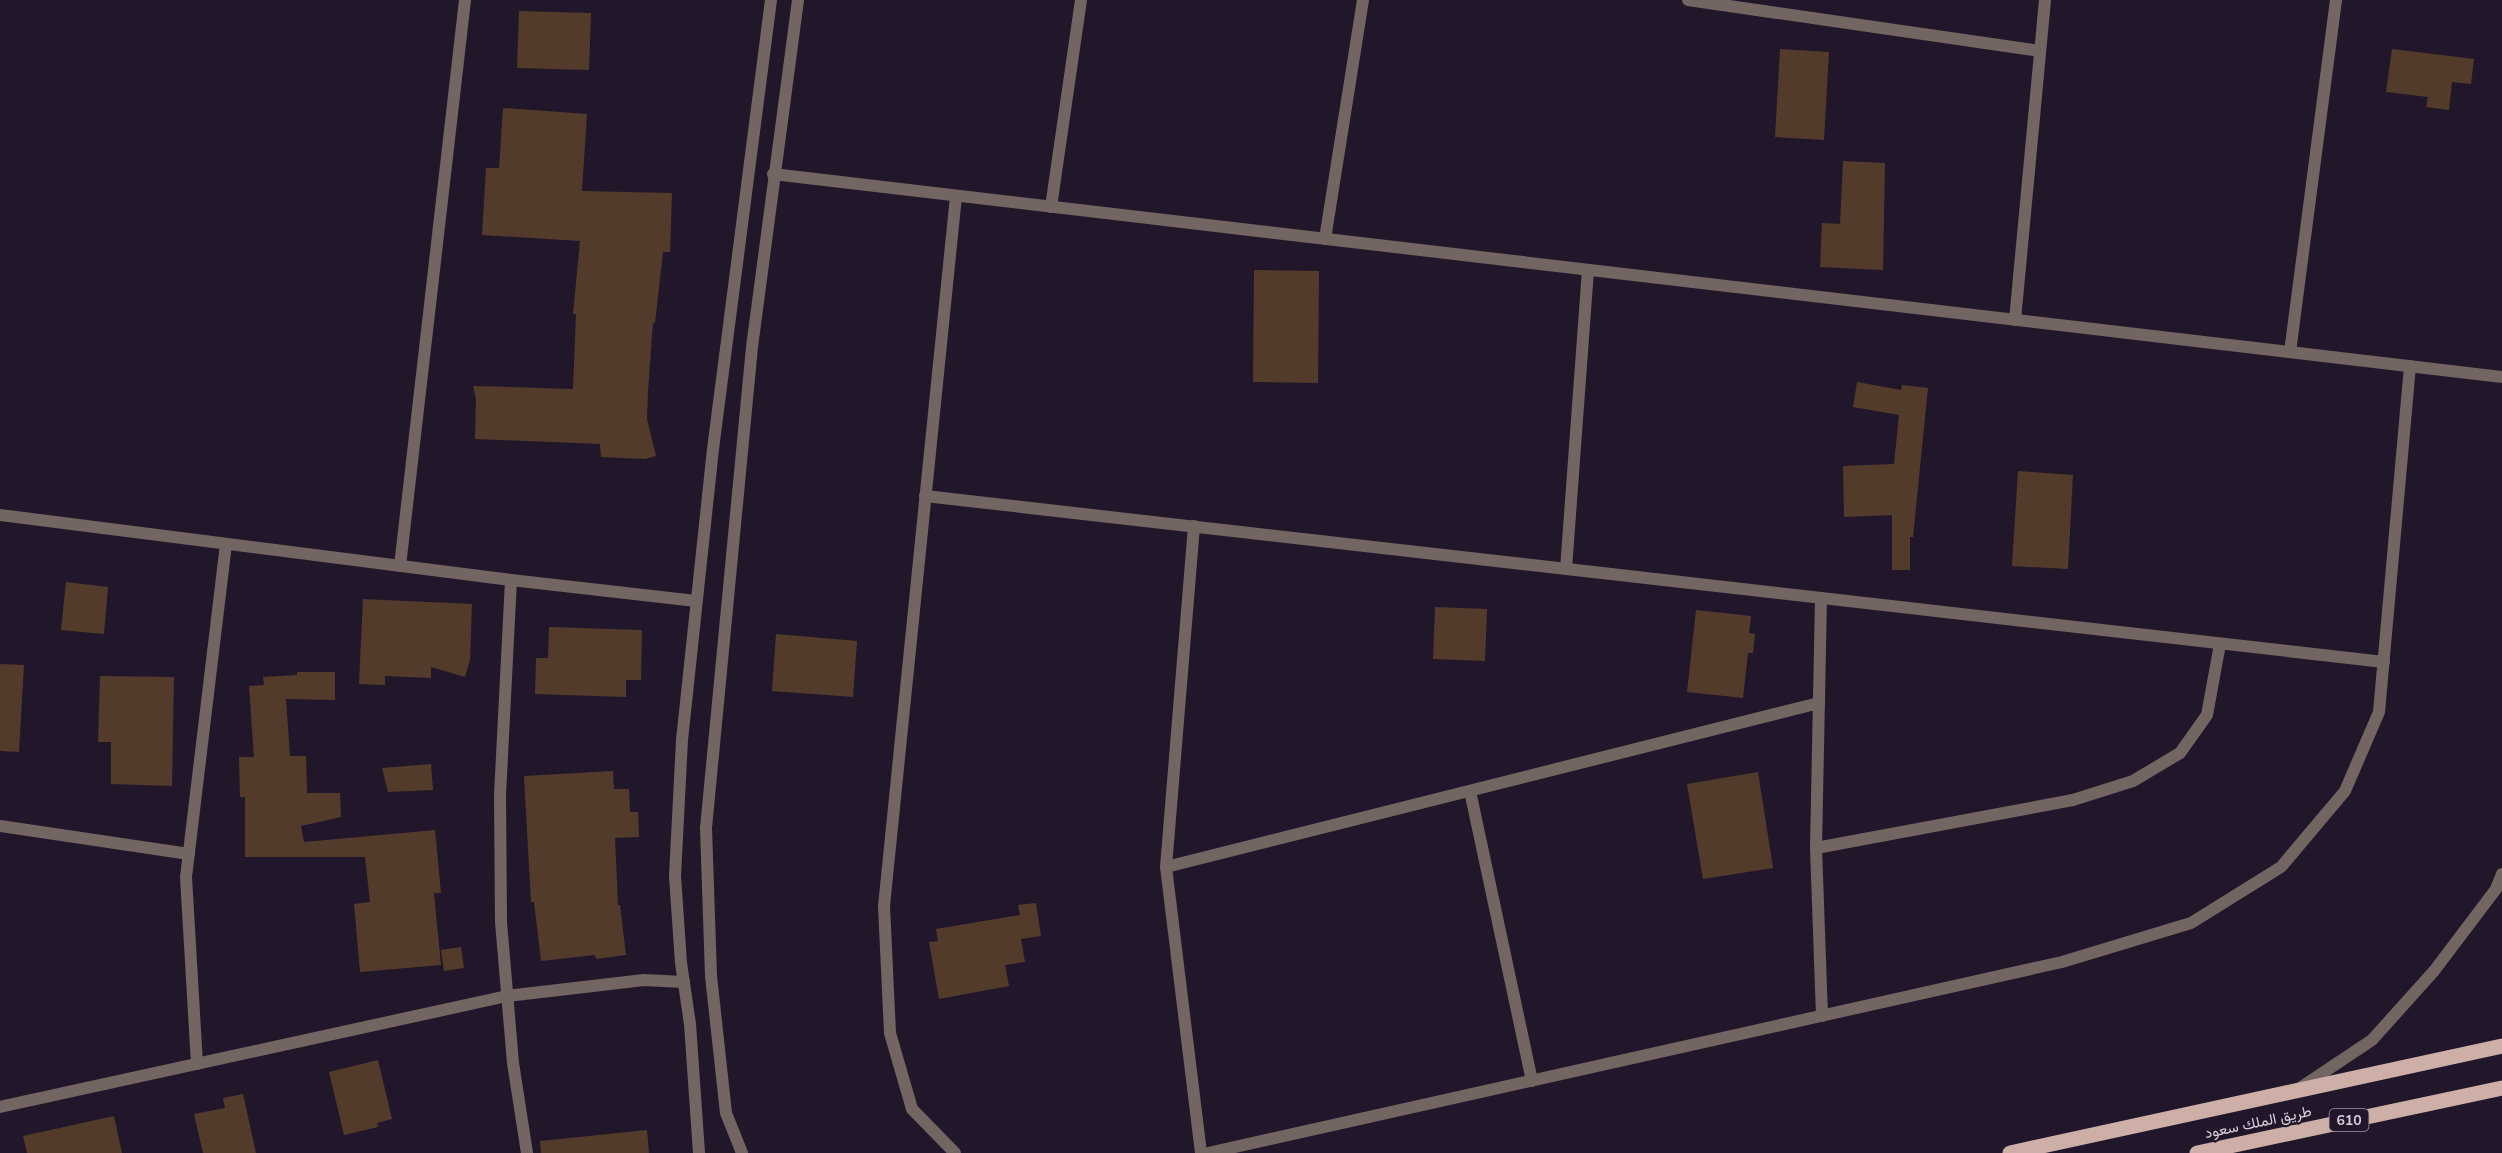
<svg xmlns="http://www.w3.org/2000/svg" width="2502" height="1153" font-family="Mulish,Vazirmatn,sans-serif">
	<style>
		.building { fill: #533b2c }
		.lines { fill: none; stroke-linecap: round; stroke-linejoin: round }
		.minor { stroke: #736562; stroke-width: 12 }
		.primary { stroke: #cdafa8; stroke-width: 15 }
		.labels { text-anchor: middle; stroke-width: 4.5; stroke-linejoin: round; paint-order: stroke }
		.shield { fill: #22172a; stroke: #a198a7; stroke-width: 1.5 }
		.shield-label { font-size: 14px; font-weight: bold; fill: #d7d0dd }
		.street-label { font-size: 15px; fill: #d7d0dd; stroke: #22172a }
	</style>
	<rect width="100%" height="100%" fill="#22172a"/>
	<!-- building -->
	<g class="building">
		<path d="M519,11L591,13L589,70L517,68Z"/>
		<path d="M1780,49L1829,52L1824,140L1775,137Z"/>
		<path d="M2392,49L2474,59L2471,84L2452,82L2449,110L2426,107L2428,97L2386,92Z"/>
		<path d="M503,108L587,114L582,191L672,193L670,252H663L655,323L653,322L648,391L647,419L656,456L645,459L601,457L600,444L475,439L476,399L473,386L573,389L576,314H573L580,241L482,235L486,168H499Z"/>
		<path d="M1843,161L1885,163L1883,270L1820,267L1822,223L1840,224Z"/>
		<path d="M1254,270L1319,271L1318,383L1253,382Z"/>
		<path d="M1857,382L1901,390L1902,385L1928,388L1913,537H1910V570H1892V515L1844,517L1843,466L1894,464L1899,415L1853,407Z"/>
		<path d="M2018,471L2073,475L2068,569L2012,566Z"/>
		<path d="M66,582L108,587L104,634L61,630Z"/>
		<path d="M363,599L472,604L470,660L465,677L431,667V678L385,676V685L359,684Z"/>
		<path d="M1435,607L1487,609L1485,661L1433,659Z"/>
		<path d="M1696,610L1751,616L1749,633L1755,634L1753,653H1748L1743,698L1687,692Z"/>
		<path d="M549,627L642,630L641,680H626V697L535,694L536,658H548Z"/>
		<path d="M776,634L857,641L853,697L772,691Z"/>
		<path d="M0,664L24,665L19,752L0,751Z"/>
		<path d="M297,672H335V700L286,699L290,756H306L307,793H340L341,817L301,826L304,842L435,830L441,893H434L441,965L360,972L354,904L370,902L365,857H245V797H240L239,757H254L249,686L264,685L263,677L297,675Z"/>
		<path d="M100,676L174,677L172,786L111,784V742H98Z"/>
		<path d="M431,764L433,790L388,792L382,768Z"/>
		<path d="M613,771L614,789H629L630,812H638L639,837L615,838L618,905H620L626,955L596,959L595,955L541,961L534,902H531L524,776Z"/>
		<path d="M1758,772L1773,868L1703,879L1687,784Z"/>
		<path d="M1036,903L1041,936L1021,939L1025,962L1005,965L1009,986L939,999L929,942L938,941L936,929L1020,915L1018,905Z"/>
		<path d="M461,947L464,968L444,971L441,950Z"/>
		<path d="M378,1060L392,1119L377,1123L378,1127L344,1135L329,1072Z"/>
		<path d="M243,1094L256,1153H203L194,1114L225,1108L223,1098Z"/>
		<path d="M114,1116L122,1153H27L23,1136Z"/>
		<path d="M647,1130L649,1153H541L540,1141Z"/>
	</g>
	<g class="lines">
		<!-- minor -->
		<g class="minor">
			<path d="M1688,0L2040,51"/>
			<path d="M773,174L2502,377"/>
			<path d="M1051,207L1081,0"/>
			<path d="M1325,239L1363,0"/>
			<path d="M2015,320L2045,0"/>
			<path d="M2290,352L2336,0"/>
			<path d="M925,496L2384,662"/>
			<path d="M0,515L511,580L696,601"/>
			<path d="M1194,526L1166,867L1201,1153"/>
			<path d="M400,566L465,0"/>
			<path d="M1566,569L1588,270"/>
			<path d="M511,580L500,795L501,922L513,1063L527,1153"/>
			<path d="M1821,598L1816,848L1822,1016"/>
			<path d="M1470,791L1532,1081"/>
			<path d="M0,826L189,854"/>
			<path d="M1816,848L2073,800L2133,781L2180,753L2207,715L2220,644"/>
			<path d="M1166,867L1819,703"/>
			<path d="M197,1064L186,877L226,544"/>
			<path d="M2300,1088L2372,1040L2434,971L2496,889L2502,874"/>
			<path d="M0,1107L507,996L644,980L684,982"/>
			<path d="M699,1153L690,1024L681,963L675,876L682,740L713,449L771,0"/>
			<path d="M742,1153L726,1113L711,976L706,828L752,347L798,0"/>
			<path d="M955,1153L912,1109L890,1033L884,906L956,196"/>
			<path d="M1208,1153L2062,962L2191,923L2281,867L2345,791L2379,712L2410,366"/>
		</g>
		<!-- primary -->
		<g class="primary">
			<path d="M2010,1153L2502,1046"/>
			<path d="M2197,1153L2502,1088"/>
		</g>
	</g>
	<g class="labels">
		<!-- shield labels -->
		<rect class="shield" x="2329.5" y="1109" width="39" height="22" rx="4.5"/>
		<g class="shield-label">
			<text x="2349" y="1125">610</text>
		</g>
		<!-- street labels -->
		<g class="street-label">
			<text transform="translate(2258 1122) rotate(-12)" y="5">طريق الملك سعود</text>
		</g>
	</g>
</svg>
